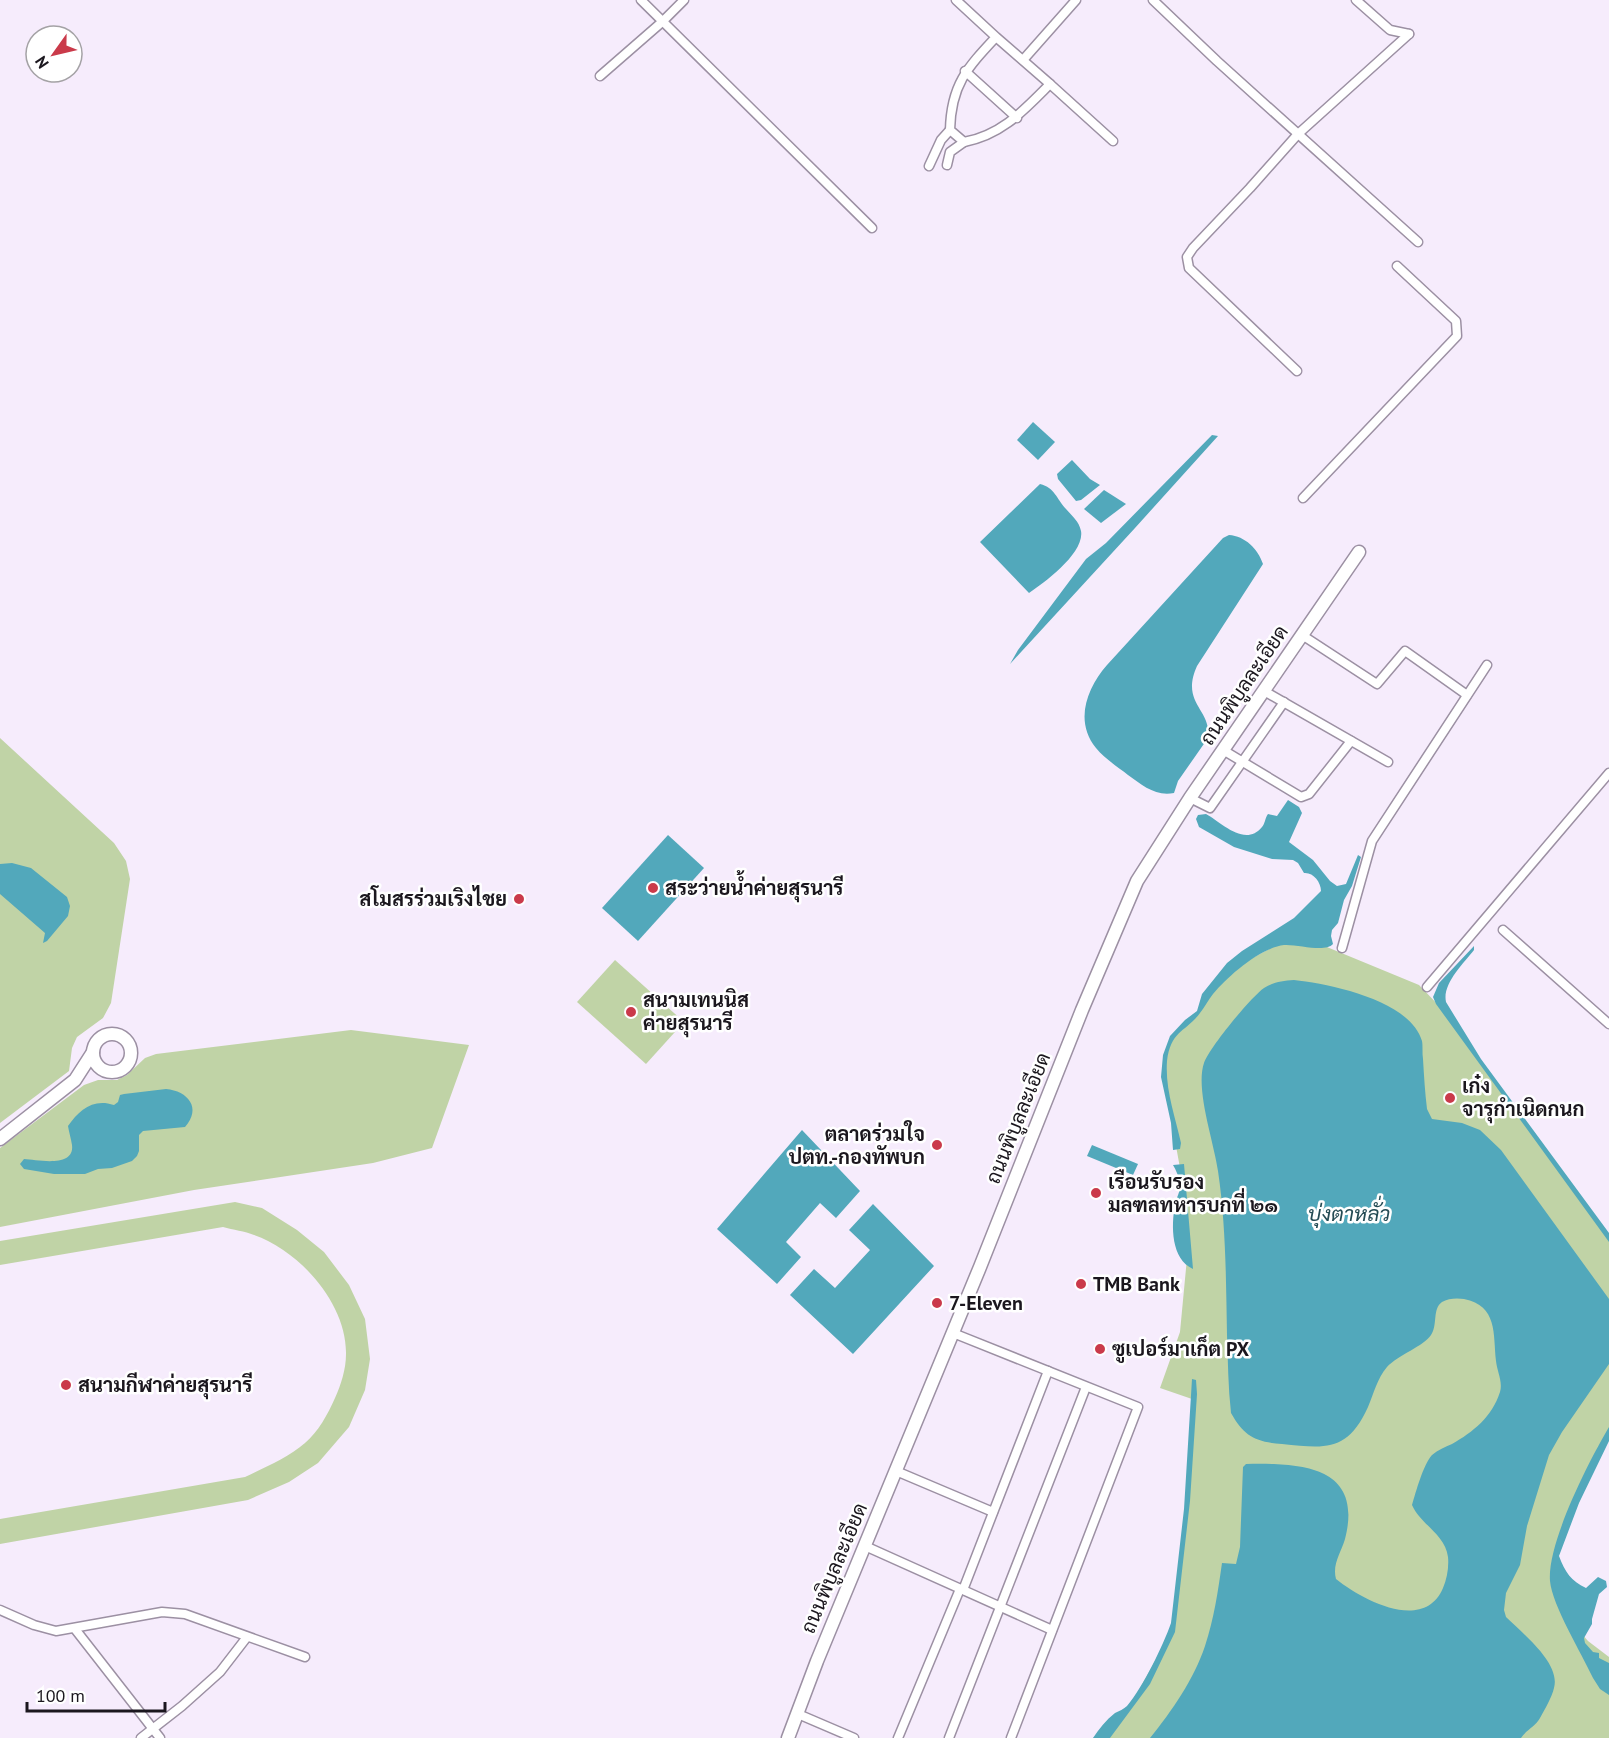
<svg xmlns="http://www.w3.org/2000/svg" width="1609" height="1738" font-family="'PT Sans',Sarabun,sans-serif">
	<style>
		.green { fill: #c0d3a6 }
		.water { fill: #52a8bb }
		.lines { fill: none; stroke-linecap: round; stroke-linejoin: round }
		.street-casing { stroke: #9c90a3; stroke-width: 11 }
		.secondary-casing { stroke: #9c90a3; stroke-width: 15 }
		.street { stroke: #fff; stroke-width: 8 }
		.secondary { stroke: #fff; stroke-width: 12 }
		.poi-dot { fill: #ca3a4a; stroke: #fff; stroke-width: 2 }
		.labels { text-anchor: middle; stroke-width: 5; stroke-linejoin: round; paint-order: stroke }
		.street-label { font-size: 20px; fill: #1b171e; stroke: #fff }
		.poi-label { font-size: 20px; font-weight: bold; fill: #1b171e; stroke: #fff; text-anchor: start }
		.water-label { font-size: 21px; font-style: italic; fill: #254c55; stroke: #fff }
	</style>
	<rect width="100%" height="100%" fill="#f6ecfc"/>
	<!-- green -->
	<g class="green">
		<path d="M0,738L114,843L126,861L130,879L111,1003L103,1018L77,1037L72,1048L69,1071L0,1123Z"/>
		<path d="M1284,941L1322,945L1419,985L1445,1012L1609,1238V1434L1557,1552L1569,1619L1588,1641L1609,1657V1738H1104L1129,1708L1170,1634L1183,1542L1192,1399L1160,1388L1180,1332L1187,1258L1180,1168L1166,1091L1164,1065L1170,1042L1177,1031L1198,1012L1228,971Z"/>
		<path d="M615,960L684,1022L646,1064L577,1002Z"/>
		<path d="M351,1030L469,1045L432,1148L373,1163L194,1190L0,1227V1148L84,1085L98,1080H117L127,1075L145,1058L156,1054Z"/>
		<path d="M235,1202L262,1208L297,1230L324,1252L349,1285L365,1319L370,1359L365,1390L349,1427L318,1463L289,1482L248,1500L0,1544V1519L245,1477C265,1467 288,1458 305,1443C318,1432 328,1414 335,1398C341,1385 346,1369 346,1354C347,1304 300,1251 254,1235C245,1231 233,1230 223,1227L0,1265V1241Z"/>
	</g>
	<!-- water -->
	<g class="water">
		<path d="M1033,422L1055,442L1038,460L1017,440Z"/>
		<path d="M1212,435L1218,436L1135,528L1010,664L1018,650L1086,559L1106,543Z"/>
		<path d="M1072,460L1090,479L1100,485L1081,500L1076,501L1058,479L1057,474Z"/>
		<path d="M1040,484C1055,488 1056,498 1066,509C1072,516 1079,521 1081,531C1085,553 1044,583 1029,593L980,542Z"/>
		<path d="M1104,490L1126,504L1101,523L1084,509Z"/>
		<path d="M1229,535C1245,536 1258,549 1263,564L1197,666C1180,704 1212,709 1208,738L1178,781L1174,793C1156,797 1142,785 1128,775C1118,767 1105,759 1096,748C1074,721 1087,688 1107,665L1223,538Z"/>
		<path d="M1288,800L1299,807L1302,813L1289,842L1313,860L1330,881L1337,886L1346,884L1358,855L1361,857L1352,886L1344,900L1338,923L1332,930L1331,936L1333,944C1325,953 1298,944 1284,945C1260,948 1228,976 1213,994C1208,1000 1205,1007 1200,1013C1185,1033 1171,1030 1167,1061C1165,1089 1175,1116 1181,1143L1180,1149L1173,1150L1171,1123L1161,1077L1163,1055L1170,1036L1185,1020L1197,1011L1202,994L1227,963L1242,951L1294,918L1321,891C1321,882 1313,872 1304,873L1298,863L1293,860L1272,859L1234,847L1199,827L1196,819L1198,815L1206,814C1221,822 1245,848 1262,827C1265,824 1265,818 1268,814L1277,816Z"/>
		<path d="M668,835L704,868L638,941L602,908Z"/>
		<path d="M12,863L31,868L67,897L70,906L68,916L47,941L43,943L45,933L0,894V864Z"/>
		<path d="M1474,946V950C1463,964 1442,984 1446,1002L1481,1059L1609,1233V1242L1436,1004L1433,997L1439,983Z"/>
		<path d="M1294,980C1330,984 1410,1000 1422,1041C1423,1046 1422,1053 1423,1059C1424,1076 1425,1093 1427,1109L1432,1119L1462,1123L1480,1130L1501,1150L1609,1299V1364L1562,1432L1549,1455L1527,1526L1520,1565L1506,1593L1504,1610L1506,1617C1522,1633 1561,1663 1554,1688C1552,1697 1545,1709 1540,1718C1536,1726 1526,1730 1521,1738H1150C1172,1711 1194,1679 1205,1646C1214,1619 1218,1591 1222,1563L1236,1564L1240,1547L1243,1467L1246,1464C1300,1463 1364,1465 1345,1539C1341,1553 1332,1564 1336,1579C1362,1600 1424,1633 1443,1588C1447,1579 1449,1567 1448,1557C1445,1534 1421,1525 1412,1505C1416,1492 1423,1465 1432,1455C1438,1450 1445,1447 1452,1444C1473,1432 1492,1417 1500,1392C1503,1382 1497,1371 1496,1361C1493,1334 1498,1306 1464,1299C1458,1298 1448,1298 1442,1302C1432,1309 1438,1325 1431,1335C1424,1346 1398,1355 1387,1367C1377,1379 1374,1393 1368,1407C1347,1453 1325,1448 1282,1444C1255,1442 1244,1436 1231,1413C1228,1387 1228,1361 1227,1335C1226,1281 1226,1225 1218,1171C1214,1142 1195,1089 1204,1063C1209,1048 1251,997 1264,988C1273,982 1282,981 1294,980Z"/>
		<path d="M166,1089C188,1091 202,1108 185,1127L143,1131L139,1135V1151L137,1156L132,1161L112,1168L98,1169L85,1174H54L24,1169L20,1164L24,1159C38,1160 75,1168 72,1145C71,1139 69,1132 68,1126C79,1110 93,1098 114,1105L118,1102L120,1095L124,1094Z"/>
		<path d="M802,1130L860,1191L836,1218L820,1203L786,1242L801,1257L777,1284L717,1229Z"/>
		<path d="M1092,1145L1138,1164L1133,1175L1087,1156Z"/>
		<path d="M1184,1164L1193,1269C1171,1259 1171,1226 1175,1205C1176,1198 1181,1191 1180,1183C1179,1177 1176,1170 1173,1165Z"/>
		<path d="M873,1204L934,1266L853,1354L790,1295L814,1269L835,1288L870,1250L849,1230Z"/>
		<path d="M1192,1379L1196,1380L1197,1394L1190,1501L1175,1632L1150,1684L1110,1738H1093C1099,1729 1106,1720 1115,1713C1119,1711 1124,1709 1127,1706C1143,1687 1163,1646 1171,1623L1184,1509Z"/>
		<path d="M1609,1427V1441L1579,1503L1559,1556C1565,1572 1571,1581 1586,1588L1598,1577L1606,1581L1607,1587L1599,1594L1592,1619V1624L1584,1638L1585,1643L1593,1652L1599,1653V1658L1609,1663V1695L1600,1689L1593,1678C1582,1654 1552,1605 1550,1581C1547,1543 1589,1461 1609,1427Z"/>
	</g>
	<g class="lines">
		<!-- street casing -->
		<g class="street-casing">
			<g id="street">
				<path d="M641,0L872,228"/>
				<path d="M956,0L996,37C967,68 951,85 950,130L964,142C1002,135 1024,110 1050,84L996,37"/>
				<path d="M1153,0L1217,61L1418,242"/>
				<path d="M1356,0L1390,30L1409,34"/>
				<path d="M1023,60L1076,0"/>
				<path d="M965,71L1017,118"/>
				<path d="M600,76L662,22L684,0"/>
				<path d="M1050,84L1113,141"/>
				<path d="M947,165L950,152L964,142"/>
				<path d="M929,166L941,140L950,130"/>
				<path d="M1297,371L1189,268L1187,257L1193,248L1250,188L1298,134L1409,34"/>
				<path d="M1303,498L1457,336L1456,321L1397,266"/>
				<path d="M1302,635L1377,684L1405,651L1467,695"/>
				<path d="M1264,691L1388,762"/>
				<path d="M1223,750L1301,797L1309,794L1351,741"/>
				<path d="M1190,798L1210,808L1284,702"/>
				<path d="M1503,930L1609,1024"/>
				<path d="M1342,948L1372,841L1487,665"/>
				<path d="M1427,987L1609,773"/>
				<path d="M953,1333L1138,1407L1011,1738"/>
				<path d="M896,1471L993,1512"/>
				<path d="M865,1546L1052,1630"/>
				<path d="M963,1590L1048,1371"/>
				<path d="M0,1610L34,1625L56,1631L162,1612L185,1614L305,1657"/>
				<path d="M75,1629L160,1738"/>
				<path d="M798,1714L854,1738"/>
				<path d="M141,1738L182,1706L220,1672L247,1637"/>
				<path d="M898,1738L960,1589"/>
				<path d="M949,1738L1086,1387"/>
			</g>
		</g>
		<!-- secondary casing -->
		<g class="secondary-casing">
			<g id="secondary">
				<circle cx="112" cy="1053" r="19"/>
				<path d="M0,1139L75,1080L93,1052"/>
				<path d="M788,1738L817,1661L980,1267L1082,1010L1137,881L1190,798L1359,552"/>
			</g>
		</g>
		<!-- street -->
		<use href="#street" class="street"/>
		<!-- secondary -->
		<use href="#secondary" class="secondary"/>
	</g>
	<!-- markers -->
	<g class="poi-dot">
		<circle cx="653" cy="888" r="6"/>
		<circle cx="519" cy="899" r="6"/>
		<circle cx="631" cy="1012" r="6"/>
		<circle cx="1450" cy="1098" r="6"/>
		<circle cx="937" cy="1145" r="6"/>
		<circle cx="1096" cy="1193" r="6"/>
		<circle cx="1081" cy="1284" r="6"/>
		<circle cx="937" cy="1303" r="6"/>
		<circle cx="1100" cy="1349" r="6"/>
		<circle cx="66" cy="1385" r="6"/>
	</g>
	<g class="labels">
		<!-- street labels -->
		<g class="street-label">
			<text transform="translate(1244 685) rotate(-56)" y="7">ถนนพิบูลละเอียด</text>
			<text transform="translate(1018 1118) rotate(-68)" y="7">ถนนพิบูลละเอียด</text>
			<text transform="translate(834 1568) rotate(-67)" y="7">ถนนพิบูลละเอียด</text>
		</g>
		<!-- poi labels -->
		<g class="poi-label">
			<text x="665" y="895">สระว่ายนํ้าค่ายสุรนารี</text>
			<text x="507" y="906" text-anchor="end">สโมสรร่วมเริงไชย</text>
			<text x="643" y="1007">สนามเทนนิส<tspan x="643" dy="23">ค่ายสุรนารี</tspan></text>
			<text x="1462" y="1093">เก๋ง<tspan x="1462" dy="23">จารุกำเนิดกนก</tspan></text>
			<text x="925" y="1141" text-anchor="end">ตลาดร่วมใจ<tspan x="925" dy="23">ปตท.-กองทัพบก</tspan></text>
			<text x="1108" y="1189">เรือนรับรอง<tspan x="1108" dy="23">มลฑลทหารบกที่ ๒๑</tspan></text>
			<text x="1093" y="1291">TMB Bank</text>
			<text x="949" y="1310">7-Eleven</text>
			<text x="1112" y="1356">ซูเปอร์มาเก็ต PX</text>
			<text x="78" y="1392">สนามกีฬาค่ายสุรนารี</text>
		</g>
		<!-- water labels -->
		<g class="water-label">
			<text x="1349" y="1221">บุ่งตาหลั่ว</text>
		</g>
	</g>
	<!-- north arrow -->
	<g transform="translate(54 54) rotate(236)"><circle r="28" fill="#ffffff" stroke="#a4a2a5" stroke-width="1.5"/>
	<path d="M0-4.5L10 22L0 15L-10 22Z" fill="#ca3a4a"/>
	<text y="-9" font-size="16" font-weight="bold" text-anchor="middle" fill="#1b171e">N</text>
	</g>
	<!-- scale -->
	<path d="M27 1702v9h138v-9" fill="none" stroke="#1b171e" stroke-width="3"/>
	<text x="36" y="1702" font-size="18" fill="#1b171e" stroke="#ffffff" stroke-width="4.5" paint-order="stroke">100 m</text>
</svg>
